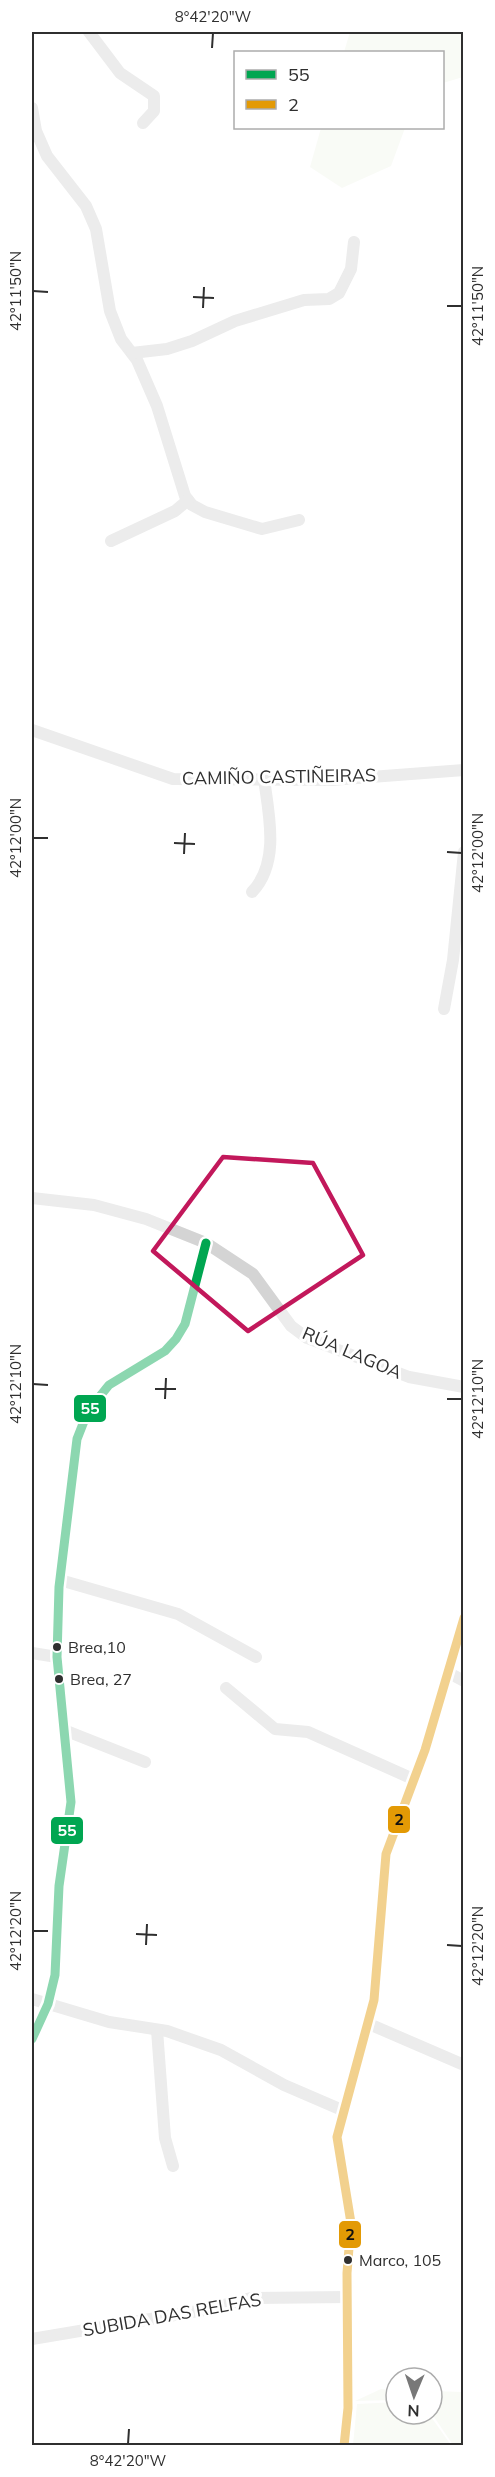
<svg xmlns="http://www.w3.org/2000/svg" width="495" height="2477" font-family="Mulish,sans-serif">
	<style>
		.green { fill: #f2f5ec }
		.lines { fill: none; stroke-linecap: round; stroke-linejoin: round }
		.street { stroke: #d4d4d4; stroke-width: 12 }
		.bus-1-casing { stroke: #fff; stroke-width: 14 }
		.bus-2-casing { stroke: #fff; stroke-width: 14 }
		.bus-1 { stroke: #00a651; stroke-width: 9 }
		.bus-2 { stroke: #e39a05; stroke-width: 9 }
		.marked { fill: none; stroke: #c2185b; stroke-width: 4.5; stroke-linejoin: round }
		.ticks { fill: none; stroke: #2f2f2f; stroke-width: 2 }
		.bus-dot { fill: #2f2f2f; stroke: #fff; stroke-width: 2 }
		.labels { text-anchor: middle; stroke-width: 6; stroke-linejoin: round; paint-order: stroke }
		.bus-label { font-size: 16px; fill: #2f2f2f; stroke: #fff; text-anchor: start }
		.street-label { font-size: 18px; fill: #2f2f2f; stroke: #fff }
		.line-badge { stroke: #fff; stroke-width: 2 }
		.badge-label { font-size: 16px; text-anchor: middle; font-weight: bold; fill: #fff }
		.pale-badge-label { font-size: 16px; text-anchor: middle; font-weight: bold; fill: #111 }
		.neatline { fill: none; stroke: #2f2f2f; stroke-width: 2 }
		.ticks-label { font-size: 15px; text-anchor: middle; fill: #2f2f2f }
	</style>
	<rect width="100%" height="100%" fill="#fff"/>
	<!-- green -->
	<g class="green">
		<path d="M350,32H463V77L443,83L442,52H344Z"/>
		<path d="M321,128H405L391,166L342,188L310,167Z"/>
		<path d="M381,2389L396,2390V2400L355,2401Z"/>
		<path d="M432,2391L463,2392V2445H453L432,2414Z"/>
		<path d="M396,2402V2414H429L451,2445H353L357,2404Z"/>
	</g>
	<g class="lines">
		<!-- street -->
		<g class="street">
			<path d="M89,32L120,73L154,96V111L143,123"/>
			<path d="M32,108L36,131L47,156L86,206L96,229L110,311L121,339L137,360L157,406L185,496L192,505L205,512L262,529L299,520"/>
			<path d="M132,353L167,349L192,341L235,321L304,300L329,299L339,293L351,269L354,242"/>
			<path d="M111,541L175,511L188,500"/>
			<path d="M32,730L173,779L331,780L464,770"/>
			<path d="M252,892C280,863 269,815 264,779"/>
			<path d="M444,1009L453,960L464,852"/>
			<path d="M32,1198L94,1205L146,1219L206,1243L253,1274L291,1326L307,1338L409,1377L464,1387"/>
			<path d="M60,1580L178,1614L256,1657"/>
			<path d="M32,1653L57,1657"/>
			<path d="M449,1673L464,1681"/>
			<path d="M226,1688L275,1729L308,1732L413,1779"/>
			<path d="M64,1730L145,1762"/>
			<path d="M32,1999L109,2022L167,2031L221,2050L284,2085L342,2110"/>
			<path d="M369,2024L464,2065"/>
			<path d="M157,2030L165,2138L173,2166"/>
			<path d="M32,2039L48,2004L55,1975L59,1886L71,1802L57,1657L59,1587L77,1439L88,1411L109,1385L165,1351L176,1339L185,1324L206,1243"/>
			<path d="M32,2339L204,2310L251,2298L348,2297"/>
			<path d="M344,2446L348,2408L347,2273L351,2223L337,2137L374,2000L386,1854L425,1750L464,1618"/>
		</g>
		<!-- bus-1 casing -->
		<g class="bus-1-casing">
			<path id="bus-1" d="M32,2039L48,2004L55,1975L59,1886L71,1802L57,1657L59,1587L77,1439L88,1411L109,1385L165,1351L176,1339L185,1324L206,1243"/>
		</g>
		<!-- bus-2 casing -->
		<g class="bus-2-casing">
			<path id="bus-2" d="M344,2446L348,2408L347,2273L351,2223L337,2137L374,2000L386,1854L425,1750L464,1618"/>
		</g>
		<!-- bus-1 -->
		<use href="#bus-1" class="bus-1"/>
		<!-- bus-2 -->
		<use href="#bus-2" class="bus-2"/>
	</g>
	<!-- marked area -->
	<path d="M0 0H495V2477H0ZM223,1157L313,1163L363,1255L248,1331L153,1251Z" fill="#fff" fill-opacity=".55" fill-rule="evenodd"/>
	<path class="marked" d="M223,1157L313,1163L363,1255L248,1331L153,1251Z"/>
	<!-- ticks -->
	<path class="ticks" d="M212,48L213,33M33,291L48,292M193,297L214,298M447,306H462M203,308L204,287M33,838H48M174,843L195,844M447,852L462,853M184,854L185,833M33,1384L48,1385M155,1389H176M165,1399L166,1378M447,1399H462M33,1931H48M136,1934L157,1935M146,1945L147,1924M447,1945L462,1946M128,2444L129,2429"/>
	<!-- markers -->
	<g class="bus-dot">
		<circle cx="57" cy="1647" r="5"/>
		<circle cx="59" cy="1679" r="5"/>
		<circle cx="348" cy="2260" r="5"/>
	</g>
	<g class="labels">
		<!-- bus labels -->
		<g class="bus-label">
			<text x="68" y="1653">Brea,10</text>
			<text x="70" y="1685">Brea, 27</text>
			<text x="359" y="2266">Marco, 105</text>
		</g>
		<!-- street labels -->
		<g class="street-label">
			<text transform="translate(279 777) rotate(-1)" y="6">CAMIÑO CASTIÑEIRAS</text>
			<text transform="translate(352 1353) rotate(23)" y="6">RÚA LAGOA</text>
			<text transform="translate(172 2315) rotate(-10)" y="6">SUBIDA DAS RELFAS</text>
		</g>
	</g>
	<g class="line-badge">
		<rect x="73" y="1394" width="34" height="29" rx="6" fill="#00a651"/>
		<rect x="387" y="1805" width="24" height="29" rx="6" fill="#e39a05"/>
		<rect x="50" y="1816" width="34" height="29" rx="6" fill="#00a651"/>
		<rect x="338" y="2220" width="24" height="29" rx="6" fill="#e39a05"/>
	</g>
	<g class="badge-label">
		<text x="90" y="1414">55</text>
		<text x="67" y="1836">55</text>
	</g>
	<g class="pale-badge-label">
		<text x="399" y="1825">2</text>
		<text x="350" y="2240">2</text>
	</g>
	<!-- border -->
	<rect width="495" height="2477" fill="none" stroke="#ffffff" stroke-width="66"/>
	<!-- legend -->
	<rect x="234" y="51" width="210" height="78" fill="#ffffff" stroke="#acacac" stroke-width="1.5"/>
	<rect x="246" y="70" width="30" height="9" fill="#00a651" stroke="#acacac" stroke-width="1.5"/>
	<text x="288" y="81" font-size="18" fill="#2f2f2f">55</text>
	<rect x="246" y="100" width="30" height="9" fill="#e39a05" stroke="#acacac" stroke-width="1.5"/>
	<text x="288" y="111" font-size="18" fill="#2f2f2f">2</text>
	<!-- north arrow -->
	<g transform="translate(414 2396) rotate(182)"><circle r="28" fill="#ffffff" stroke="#acacac" stroke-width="1.5"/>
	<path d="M0-4.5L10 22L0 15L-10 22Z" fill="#787878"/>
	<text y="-9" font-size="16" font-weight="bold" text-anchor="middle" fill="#2f2f2f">N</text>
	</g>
	<rect x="33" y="33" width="429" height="2411" class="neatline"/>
	<g class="ticks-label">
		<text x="213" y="22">8°42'20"W</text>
		<text transform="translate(16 291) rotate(-90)" y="5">42°11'50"N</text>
		<text transform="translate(478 306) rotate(-90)" y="5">42°11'50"N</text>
		<text transform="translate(16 838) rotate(-90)" y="5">42°12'00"N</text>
		<text transform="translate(478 853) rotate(-90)" y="5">42°12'00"N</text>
		<text transform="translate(16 1384) rotate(-90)" y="5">42°12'10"N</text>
		<text transform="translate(478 1399) rotate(-90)" y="5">42°12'10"N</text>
		<text transform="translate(16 1931) rotate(-90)" y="5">42°12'20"N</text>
		<text transform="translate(478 1946) rotate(-90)" y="5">42°12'20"N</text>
		<text x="128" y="2466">8°42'20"W</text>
	</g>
</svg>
